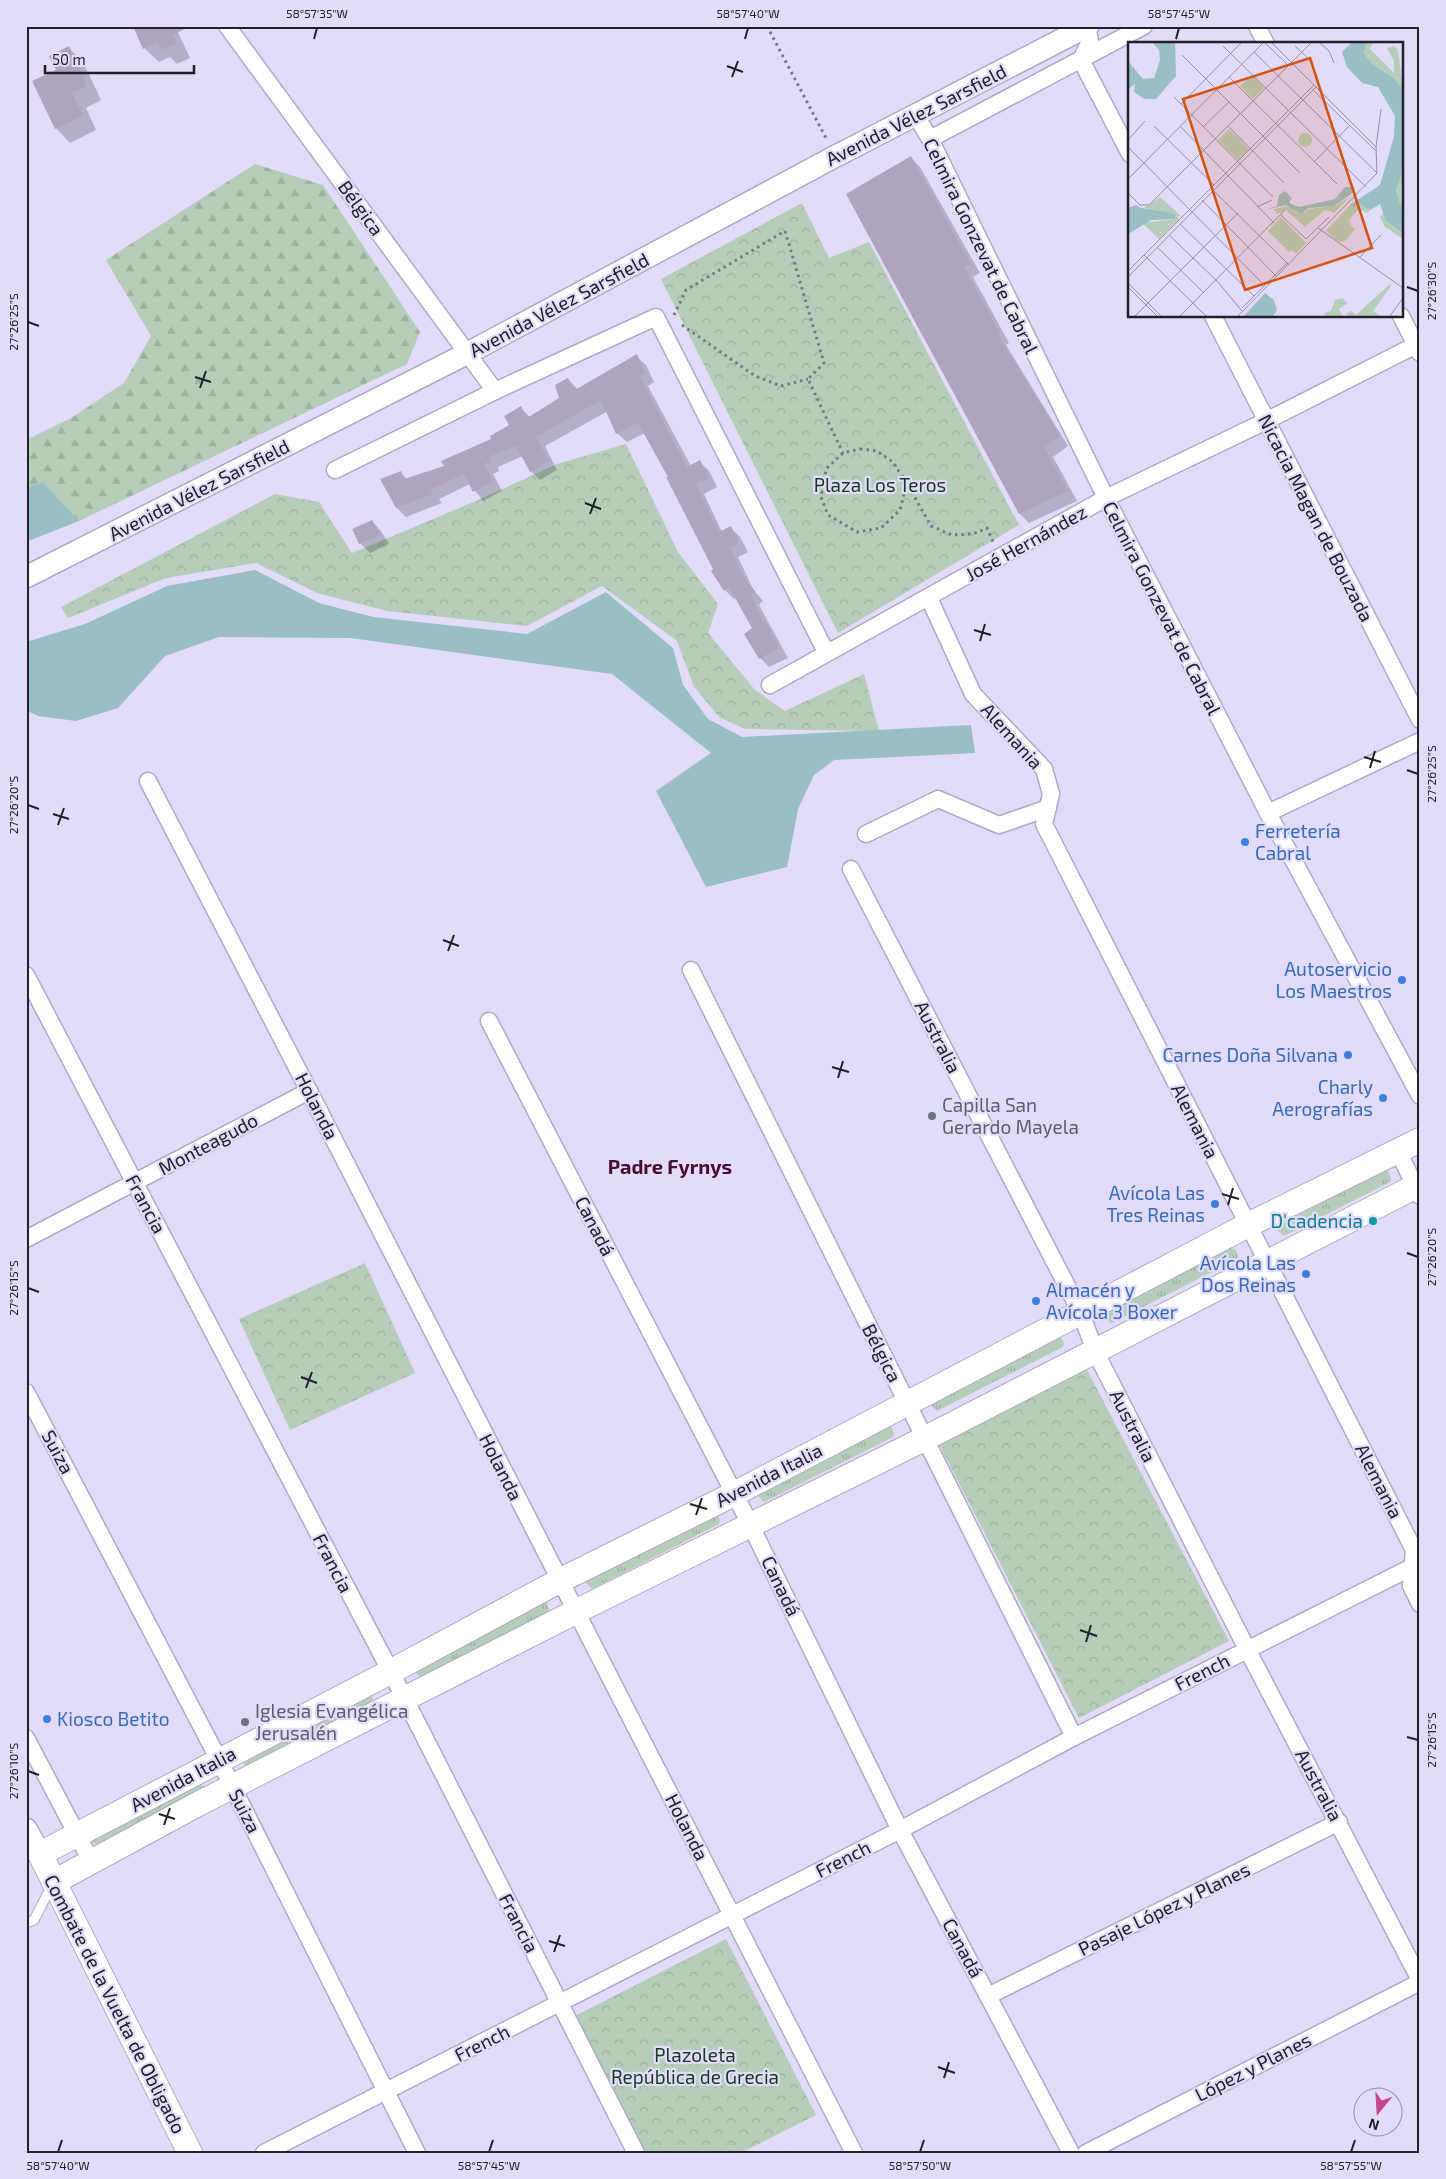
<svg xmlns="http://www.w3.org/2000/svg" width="1446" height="2179" font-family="'Exo 2',sans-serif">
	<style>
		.grass { fill: url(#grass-tufts) }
		.forest { fill: url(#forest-firs) }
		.park { fill: url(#park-crowns) }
		.water { fill: #99bfc2 }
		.shadow { fill: #0003 }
		.building { fill: #afa4bf }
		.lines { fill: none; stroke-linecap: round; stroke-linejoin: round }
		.service-casing { stroke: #b0a9c7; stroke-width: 11 }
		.minor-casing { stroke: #b0a9c7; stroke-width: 19 }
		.tertiary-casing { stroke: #b0a9c7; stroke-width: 24 }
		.secondary-casing { stroke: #b0a9c7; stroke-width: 26 }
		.path { stroke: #7a758a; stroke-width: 3; stroke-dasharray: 2.5 4; stroke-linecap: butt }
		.service { stroke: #fff; stroke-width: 9 }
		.minor { stroke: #fff; stroke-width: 16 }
		.tertiary { stroke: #fff; stroke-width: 21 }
		.secondary { stroke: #fff; stroke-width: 24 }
		.ticks { fill: none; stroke: #23202b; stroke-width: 2 }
		.shop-dot { fill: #3f7fe0; stroke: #e2dbfa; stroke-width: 2 }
		.worship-dot { fill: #6b7280; stroke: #e2dbfa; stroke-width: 2 }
		.culture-dot { fill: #0f9aa8; stroke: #e2dbfa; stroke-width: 2 }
		.labels { text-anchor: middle; stroke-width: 4.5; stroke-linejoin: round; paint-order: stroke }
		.street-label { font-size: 19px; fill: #23202b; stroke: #e2dbfa }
		.park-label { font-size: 19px; fill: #143c1d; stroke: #e2dbfa }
		.shop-label { font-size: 19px; fill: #366cbe; stroke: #e2dbfa; text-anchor: end }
		.worship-label { font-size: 19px; fill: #5b616d; stroke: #e2dbfa; text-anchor: start }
		.culture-label { font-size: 19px; fill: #0d838f; stroke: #e2dbfa; text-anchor: end }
		.neighbourhood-label { font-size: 20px; font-weight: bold; fill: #490c33; stroke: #e2dbfa }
		.inset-road { fill: none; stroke: #9690a7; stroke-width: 1 }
		.view { fill: #d4530f; fill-opacity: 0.15; stroke: #d4530f; stroke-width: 2.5 }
		.inset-edge { fill: none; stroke: #23202b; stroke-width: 2.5 }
		.neatline { fill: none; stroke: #23202b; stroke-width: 2 }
		.ticks-label { font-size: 12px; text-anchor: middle; fill: #23202b }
	</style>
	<defs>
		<pattern id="grass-tufts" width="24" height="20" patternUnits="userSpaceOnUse" patternTransform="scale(1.25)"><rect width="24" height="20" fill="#b6ceb9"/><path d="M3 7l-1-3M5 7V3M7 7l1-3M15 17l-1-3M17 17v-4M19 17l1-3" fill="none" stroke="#9cb19f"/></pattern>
		<pattern id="forest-firs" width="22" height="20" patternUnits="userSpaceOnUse" patternTransform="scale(1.25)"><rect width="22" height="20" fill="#b6ceb9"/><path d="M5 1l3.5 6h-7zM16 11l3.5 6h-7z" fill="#9cb19f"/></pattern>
		<pattern id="park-crowns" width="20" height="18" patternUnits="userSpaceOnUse" patternTransform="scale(1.25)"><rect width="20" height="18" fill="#b6ceb9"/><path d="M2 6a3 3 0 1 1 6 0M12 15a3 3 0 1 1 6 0" fill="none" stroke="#9cb19f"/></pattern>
	</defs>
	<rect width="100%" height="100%" fill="#e2dbfa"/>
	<!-- grass -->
	<g class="grass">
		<path d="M1383,1171H1388L1391,1178L1390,1182L1284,1236L1277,1230L1278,1226Z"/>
		<path d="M1230,1248L1235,1249L1238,1256L1237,1259L1112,1323L1108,1321L1106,1313Z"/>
		<path d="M1060,1336L1064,1343L1063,1347L937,1411L931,1405L932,1401Z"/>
		<path d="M886,1426H891L894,1433L893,1437L764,1502L758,1496V1492Z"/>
		<path d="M717,1513L720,1520L719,1524L592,1589L586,1583L587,1579Z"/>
		<path d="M541,1602H546L549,1609L548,1613L421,1678L415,1672Z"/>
		<path d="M370,1692L373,1699L372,1703L248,1768L242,1762Z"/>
		<path d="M200,1780L203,1787L202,1791L96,1845L89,1839Z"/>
	</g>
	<!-- forest -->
	<path class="forest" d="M255,164L323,185L420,332L407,364L79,521L43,482L26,488V440L71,418L124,383L151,336L106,260Z"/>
	<!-- park -->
	<g class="park">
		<path d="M802,203L829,258L869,242L1019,525L838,633L661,279Z"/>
		<path d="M626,444L678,552L718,604L708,633L755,690L785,711L864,674L879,731L745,729L719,717L694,687L677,641L602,586L527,626L387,611L317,593L256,563L166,578L68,618L61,607L275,494L319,502L352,553L476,501L557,464Z"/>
		<path d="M365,1263L415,1373L290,1430L239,1319Z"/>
		<path d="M1086,1368L1229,1641L1079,1718L938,1442Z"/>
		<path d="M726,1939L816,2115L741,2153H644L575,2016Z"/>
	</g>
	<!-- water -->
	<g class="water">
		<path d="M43,482L79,521L26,542V488Z"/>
		<path d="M255,570L319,603L373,617L527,634L606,592L673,648L683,685L708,719L742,737L971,725L975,753L834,760L814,775L798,809L787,867L706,887L656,791L711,753L612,674L351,638L219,637L165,656L118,708L76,721L38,716L26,710V642L85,624L167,586Z"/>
	</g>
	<!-- shadow -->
	<g class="shadow">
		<path d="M175,26L190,58L177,64L170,57L159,62L144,48Z"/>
		<path d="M69,48L83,62L101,100L86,108L96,130L70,143L56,128L57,71Z"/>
		<path d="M911,158L920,167L980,273L973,277L1009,343L1006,345L1068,446L1053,457L1077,501L1029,523L1020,514L847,195Z"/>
		<path d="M636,356L646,365L654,382L648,386L691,466L700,462L709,471L717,487L704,494L722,532L731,528L740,537L748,552L738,557L753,589L763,601L759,605L788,658L769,667L760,658L754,629L736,598L734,599L725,590L670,477L645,433L627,442L617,433L608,411L545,446L557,470L540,480L531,471L523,456L498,467L499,471L493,474L502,491L483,501L470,484L439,499L442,503L406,517L397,508L382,480L401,473L407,479L446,466L493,439L510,426L521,408L531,418L561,398L568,379L578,390Z"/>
		<path d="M372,521L381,531L389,544L370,553L360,543Z"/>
	</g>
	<!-- building -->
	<g class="building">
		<path d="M133,26H190L173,35L177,43L162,50L158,42L143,49Z"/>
		<path d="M69,46L88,86L72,93L83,116L55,129L32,81L56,70L49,56Z"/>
		<path d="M911,156L971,264L964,267L1000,333L998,335L1060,436L1044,447L1068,491L1019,514L846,194Z"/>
		<path d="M637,354L645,372L640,376L687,467L700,460L709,478L696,484L719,532L731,526L739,543L730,548L744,578L755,591L751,595L763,622L765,620L779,648L759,659L744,634L752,628L729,587L724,591L711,571L713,569L666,477H668L638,423L616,434L601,400L536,437L549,461L530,472L516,446L489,457L491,461L484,464L493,481L473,492L464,474L431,489L433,494L396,508L380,479L401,471L404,479L444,466L441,461L491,439L490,436L509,425L504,416L521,406L527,418L559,398L555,385L568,378L575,390Z"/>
		<path d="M372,520L380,535L359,544L352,529Z"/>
	</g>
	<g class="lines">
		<!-- service casing -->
		<g class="service-casing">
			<path id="service" d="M26,1923L34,1920L52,1885"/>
		</g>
		<!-- minor casing -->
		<g class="minor-casing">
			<g id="minor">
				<path d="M227,26L495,391"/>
				<path d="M1257,26L1266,44"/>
				<path d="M1087,27L1090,41L1081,60L1130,154"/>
				<path d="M915,114L930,139L1106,498L1268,813L1420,1096"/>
				<path d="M930,139L1144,26"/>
				<path d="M1213,316L1420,720"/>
				<path d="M1401,316L1420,353"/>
				<path d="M335,470L495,391L656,317L826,652"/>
				<path d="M929,598L973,694L1044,769L1051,794L1044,824L1414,1550L1411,1586L1420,1604"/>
				<path d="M770,685L1106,498L1266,421L1420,343"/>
				<path d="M148,781L309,1091L854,2153"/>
				<path d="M1268,813L1420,741"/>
				<path d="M866,834L938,799L999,825L1048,808"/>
				<path d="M851,869L1081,1313L1095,1351L1247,1649L1420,1980"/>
				<path d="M691,970L1074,1737"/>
				<path d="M26,975L405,1699L636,2153"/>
				<path d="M489,1021L750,1524L900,1830L1071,2153"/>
				<path d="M1398,1151L1420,1196"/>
				<path d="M26,1239L309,1091"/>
				<path d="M26,1392L219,1760L417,2153"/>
				<path d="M26,1738L91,1861"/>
				<path d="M988,1996L1339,1822"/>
				<path d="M264,2153L900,1830L1074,1737L1420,1563"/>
				<path d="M1086,2153L1420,1982"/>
			</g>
		</g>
		<!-- tertiary casing -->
		<g class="tertiary-casing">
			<g id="tertiary">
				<path d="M26,577L468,353L836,156L1088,26"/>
				<path d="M26,1829L40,1854"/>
			</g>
		</g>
		<!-- secondary casing -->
		<g class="secondary-casing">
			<g id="secondary">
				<path d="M54,1882L198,1804L575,1612L924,1439L1420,1184"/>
				<path d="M190,2153L40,1854L390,1672L559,1581L734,1494L1248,1225L1420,1140"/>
			</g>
		</g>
		<!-- path -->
		<g class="path">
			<path d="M767,26L826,138"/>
			<path d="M674,315L686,290L785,231L824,363L808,379L843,453"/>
			<path d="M682,325L755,376L781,386L808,379"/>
			<path d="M860,449L877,451L893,462L900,473L905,490L900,510L881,528L857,532L828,515L821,497L826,469L843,453Z"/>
			<path d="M902,475L931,526L952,535L973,534L987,528L993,542"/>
		</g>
		<!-- service -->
		<use href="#service" class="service"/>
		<!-- minor -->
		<use href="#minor" class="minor"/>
		<!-- tertiary -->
		<use href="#tertiary" class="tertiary"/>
		<!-- secondary -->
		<use href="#secondary" class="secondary"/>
	</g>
	<!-- ticks -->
	<path class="ticks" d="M314,39L317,28M745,39L748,28M1176,39L1179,28M727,66L743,72M732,77L738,61M1407,287L1418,291M28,322L39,326M195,377L211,382M200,388L206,371M585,503L601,509M590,514L596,498M974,630L991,635M980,641L985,624M1364,757L1381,762M1370,768L1375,751M1407,770L1418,774M28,805L39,809M53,814L69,819M58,825L64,808M443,940L459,946M448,951L454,935M832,1067L849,1072M838,1078L843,1061M1222,1194L1239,1199M1228,1205L1233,1188M1407,1253L1418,1257M28,1288L39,1292M301,1377L317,1383M306,1388L312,1372M690,1504L707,1509M696,1515L702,1498M1080,1630L1097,1636M1086,1642L1091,1625M1407,1737L1418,1740M28,1771L39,1775M159,1814L175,1819M164,1825L170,1808M549,1941L565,1946M554,1952L560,1935M938,2067L955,2073M944,2078L949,2062M58,2152L62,2140M489,2152L493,2140M920,2152L924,2140M1351,2152L1355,2140"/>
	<!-- markers -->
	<g class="shop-dot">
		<circle cx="1245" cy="842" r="5"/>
		<circle cx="1402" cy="980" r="5"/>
		<circle cx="1348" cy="1055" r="5"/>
		<circle cx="1383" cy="1098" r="5"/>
		<circle cx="1215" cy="1204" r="5"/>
		<circle cx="1306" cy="1274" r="5"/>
		<circle cx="1036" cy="1301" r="5"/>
		<circle cx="47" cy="1719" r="5"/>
	</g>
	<g class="worship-dot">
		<circle cx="932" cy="1116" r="5"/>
		<circle cx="245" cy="1722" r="5"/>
	</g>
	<circle class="culture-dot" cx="1373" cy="1221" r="5"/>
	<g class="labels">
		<!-- street labels -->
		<g class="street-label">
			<text transform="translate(916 115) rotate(-27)" y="7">Avenida Vélez Sarsfield</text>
			<text transform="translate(361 208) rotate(54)" y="7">Bélgica</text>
			<text transform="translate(981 246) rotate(64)" y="7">Celmira Gonzevat de Cabral</text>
			<text transform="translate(559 305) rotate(-28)" y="7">Avenida Vélez Sarsfield</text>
			<text transform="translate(199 490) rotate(-27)" y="7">Avenida Vélez Sarsfield</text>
			<text transform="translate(1316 518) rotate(63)" y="7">Nicacia Magan de Bouzada</text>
			<text transform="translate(1026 543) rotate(-29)" y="7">José Hernández</text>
			<text transform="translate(1162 608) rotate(63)" y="7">Celmira Gonzevat de Cabral</text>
			<text transform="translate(1012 736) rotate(48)" y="7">Alemania</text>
			<text transform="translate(938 1037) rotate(63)" y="7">Australia</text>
			<text transform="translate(317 1106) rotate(63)" y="7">Holanda</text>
			<text transform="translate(1195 1121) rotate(63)" y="7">Alemania</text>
			<text transform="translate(208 1144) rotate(-28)" y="7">Monteagudo</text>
			<text transform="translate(146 1204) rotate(62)" y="7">Francia</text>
			<text transform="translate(595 1226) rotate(63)" y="7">Canadá</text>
			<text transform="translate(882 1353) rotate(63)" y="7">Bélgica</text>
			<text transform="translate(1133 1426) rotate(63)" y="7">Australia</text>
			<text transform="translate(58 1452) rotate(62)" y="7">Suiza</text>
			<text transform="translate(501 1467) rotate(63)" y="7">Holanda</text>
			<text transform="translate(769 1475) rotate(-27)" y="7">Avenida Italia</text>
			<text transform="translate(1379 1481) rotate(63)" y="7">Alemania</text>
			<text transform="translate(333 1563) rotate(63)" y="7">Francia</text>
			<text transform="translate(781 1586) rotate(64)" y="7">Canadá</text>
			<text transform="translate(1202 1672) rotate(-27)" y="7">French</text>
			<text transform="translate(183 1779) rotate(-28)" y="7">Avenida Italia</text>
			<text transform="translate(1319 1785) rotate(62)" y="7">Australia</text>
			<text transform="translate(245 1811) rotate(63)" y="7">Suiza</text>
			<text transform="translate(687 1827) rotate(63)" y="7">Holanda</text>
			<text transform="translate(843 1859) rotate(-27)" y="7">French</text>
			<text transform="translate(1164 1909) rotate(-26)" y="7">Pasaje López y Planes</text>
			<text transform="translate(519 1923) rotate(63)" y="7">Francia</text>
			<text transform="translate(963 1948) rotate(62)" y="7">Canadá</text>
			<text transform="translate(115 2004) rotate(63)" y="7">Combate de la Vuelta de Obligado</text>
			<text transform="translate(482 2043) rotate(-27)" y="7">French</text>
			<text transform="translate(1253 2067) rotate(-27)" y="7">López y Planes</text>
		</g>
		<!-- park labels -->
		<g class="park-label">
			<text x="880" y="492">Plaza Los Teros</text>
			<text x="695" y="2062">Plazoleta<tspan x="695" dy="22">República de Grecia</tspan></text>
		</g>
		<!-- shop labels -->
		<g class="shop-label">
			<text x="1255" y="838" text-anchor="start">Ferretería<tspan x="1255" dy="22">Cabral</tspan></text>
			<text x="1392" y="976">Autoservicio<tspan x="1392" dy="22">Los Maestros</tspan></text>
			<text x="1338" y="1062">Carnes Doña Silvana</text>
			<text x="1373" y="1094">Charly<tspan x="1373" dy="22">Aerografías</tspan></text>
			<text x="1205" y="1200">Avícola Las<tspan x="1205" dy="22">Tres Reinas</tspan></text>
			<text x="1296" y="1270">Avícola Las<tspan x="1296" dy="22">Dos Reinas</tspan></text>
			<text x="1046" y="1297" text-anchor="start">Almacén y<tspan x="1046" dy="22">Avícola 3 Boxer</tspan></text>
			<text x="57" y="1726" text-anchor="start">Kiosco Betito</text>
		</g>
		<!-- worship labels -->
		<g class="worship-label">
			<text x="942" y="1112">Capilla San<tspan x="942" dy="22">Gerardo Mayela</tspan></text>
			<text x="255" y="1718">Iglesia Evangélica<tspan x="255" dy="22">Jerusalén</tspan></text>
		</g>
		<!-- culture labels -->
		<g class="culture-label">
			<text x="1363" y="1228">D'cadencia</text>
		</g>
		<!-- neighbourhood labels -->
		<g class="neighbourhood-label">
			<text x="670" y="1174">Padre Fyrnys</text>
		</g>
	</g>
	<!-- overview -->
	<g transform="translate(1128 42)">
		<rect width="275" height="275" fill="#e2dbfa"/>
		<path d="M238,1H245L242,7L266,31V19L259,6L266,4L270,8L275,47L267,37L244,22L236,11ZM275,129L273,149L275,171L268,148ZM231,162L242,168L239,171L231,167L222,176L221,181L227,187L217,199L211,200L198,189L222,163L227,165ZM256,171L258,179L275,191V197L257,185L252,175ZM262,242L263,244L245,269L252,274H221L218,272L223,269L228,273ZM214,256L220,261L211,267L214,274H198L196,271L203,269L207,258Z" fill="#b6ceb9"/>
		<path d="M124,33L136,46L125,57L112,44ZM101,87L121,107L110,118L90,98ZM170 98a7 7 0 1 1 14 0a7 7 0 1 1-14 0ZM32,155L53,174H49L51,177L31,197L14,181L47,177L48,173L41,170L16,166ZM222,155L206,171L197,168L177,185L158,168L149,172L146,167L161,164L175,172L180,167L206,164ZM153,175L178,201L168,212L164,208L161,210L140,189Z" fill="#b6ceb9"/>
		<path d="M25,1H47L48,34L28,57H16L6,50L7,42L0,47V19L15,37L26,36L32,18L31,8ZM223,1H238L236,11L244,22L267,37L275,47V129L268,148L275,171V191L258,179L252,162L242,168L231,162L227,165L222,163L252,143L266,95L267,74L250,45L234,41L219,25L214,10ZM217,145H226L227,149L206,164L180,166L174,172L158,163L137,168L149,164L151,153L157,149L164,156L161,161L171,165L207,157ZM8,163L13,166L41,170L48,173L47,177L23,178L0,192V166ZM137,251L146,258L149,268L145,274H116Z" fill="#99bfc2"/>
		<path class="inset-road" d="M137,1L161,24M192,1L201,9L206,21M95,4L238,145M167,4L185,21M126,10L249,131M54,13L172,131M101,35L209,142M188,45L248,105L249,131M185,48L247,108M46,55L145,155M53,62L113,1M26,84L86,143M52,84L146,181M75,85L101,60M101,85L156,141M0,98L17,79M0,105L137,244M248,105L253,67M186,120L222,83M0,137L135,1M85,148L161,223M0,151L12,163H21L183,1M74,158L148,234M129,165L144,158M153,173L178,197L201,175M52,182L126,254M190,186L275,246M41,193L89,239L114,269M29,205L76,251M16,213L78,274M231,216L253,193M0,229L186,43M0,235L188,45L144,1M0,241L33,274M0,245L29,274M114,266L159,221M7,274L110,171M52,274L157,168M110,274L249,131M262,274L275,256"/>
		<path class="view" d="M182,16L244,206L117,248L55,57Z"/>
		<rect width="275" height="275" class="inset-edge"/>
	</g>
	<!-- border -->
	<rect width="1446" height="2179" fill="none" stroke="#e2dbfa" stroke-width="55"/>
	<!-- north arrow -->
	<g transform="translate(1378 2112) rotate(198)"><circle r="24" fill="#e2dbfa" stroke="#9690a7"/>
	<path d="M0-4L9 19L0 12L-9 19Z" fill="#c54794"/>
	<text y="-8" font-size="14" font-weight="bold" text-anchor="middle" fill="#23202b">N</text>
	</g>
	<!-- scale -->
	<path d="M45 65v8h149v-8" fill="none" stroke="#23202b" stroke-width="2.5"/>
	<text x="52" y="65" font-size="15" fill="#23202b" stroke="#e2dbfa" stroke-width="4" paint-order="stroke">50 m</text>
	<rect x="28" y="28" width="1390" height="2124" class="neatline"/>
	<g class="ticks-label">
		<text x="317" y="18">58°57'35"W</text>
		<text x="748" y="18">58°57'40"W</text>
		<text x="1179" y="18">58°57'45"W</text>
		<text transform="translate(1432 291) rotate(-90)" y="4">27°26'30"S</text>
		<text transform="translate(14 322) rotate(-90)" y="4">27°26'25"S</text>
		<text transform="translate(1432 774) rotate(-90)" y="4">27°26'25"S</text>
		<text transform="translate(14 805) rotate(-90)" y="4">27°26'20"S</text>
		<text transform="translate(1432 1257) rotate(-90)" y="4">27°26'20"S</text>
		<text transform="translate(14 1288) rotate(-90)" y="4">27°26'15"S</text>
		<text transform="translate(1432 1740) rotate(-90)" y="4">27°26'15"S</text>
		<text transform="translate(14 1771) rotate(-90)" y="4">27°26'10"S</text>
		<text x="58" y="2170">58°57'40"W</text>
		<text x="489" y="2170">58°57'45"W</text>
		<text x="920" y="2170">58°57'50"W</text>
		<text x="1351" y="2170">58°57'55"W</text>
	</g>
</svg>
